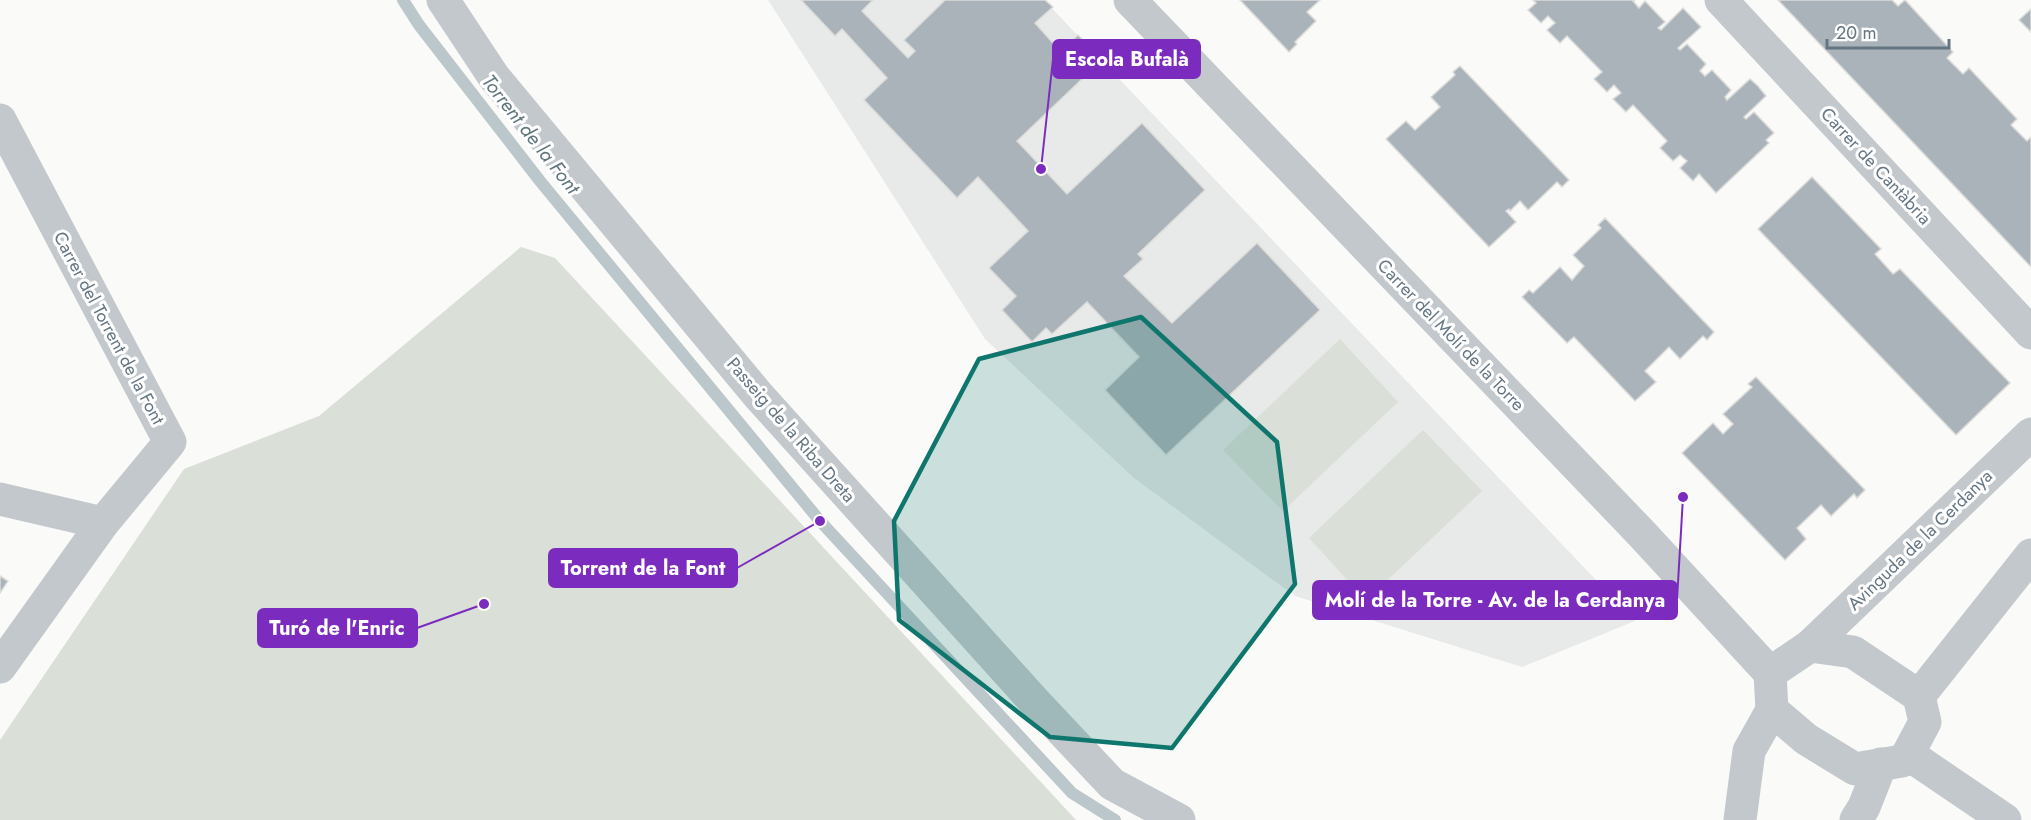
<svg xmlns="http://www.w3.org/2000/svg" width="2031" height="820" font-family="Jost,sans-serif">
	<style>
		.built { fill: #e8e9e9 }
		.green { fill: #dadfd7 }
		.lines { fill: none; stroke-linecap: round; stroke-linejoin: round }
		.stream { stroke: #bbc7cb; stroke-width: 12 }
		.building { fill: #aab3b9; stroke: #dcdcda; stroke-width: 1.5 }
		.minor { stroke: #c3c8cc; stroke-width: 33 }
		.marked { fill: #0f766e; fill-opacity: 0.2; stroke: #0f766e; stroke-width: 4.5; stroke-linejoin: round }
		.labels { text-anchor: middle; stroke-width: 6; stroke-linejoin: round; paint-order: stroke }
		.street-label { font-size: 18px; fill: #657683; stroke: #fff }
		.water-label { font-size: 20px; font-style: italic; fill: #60757c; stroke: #fff }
		.leader { fill: none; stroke: #7b2cbf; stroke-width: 2 }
		.callout-dot { fill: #7b2cbf; stroke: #fff; stroke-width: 2 }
		.callout { fill: #7b2cbf; stroke: #7b2cbf; stroke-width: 2 }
		.callout-label { font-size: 20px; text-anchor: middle; font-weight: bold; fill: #fff }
	</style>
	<rect width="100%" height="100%" fill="#fafaf8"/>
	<!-- built -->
	<path class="built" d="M768,0H1044L1635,621L1522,667L1295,596L1134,478L985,339Z"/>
	<!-- green -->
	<g class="green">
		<path d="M521,247L555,258L1076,820H0V740L184,469L319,416Z"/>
		<path d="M1340,339L1398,402L1283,511L1223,450Z"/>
		<path d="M1423,430L1482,491L1366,600L1309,538Z"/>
	</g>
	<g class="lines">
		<!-- stream -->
		<path class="stream" d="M403,0L419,25L540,181L820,521L1072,793L1115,820"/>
	</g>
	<!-- building -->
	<g class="building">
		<path d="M801,0H873L862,11L908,58L915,51L904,40L945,0H1045L1053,7L1035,23L1061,52L1078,35L1102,60L1017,141L1067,194L1142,123L1205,190L1138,254L1143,259L1124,276L1172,323L1257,243L1320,310L1166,455L1105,390L1139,357L1087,302L1052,334L1046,328L1032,342L1002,310L1016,296L989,268L1028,231L978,177L957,198L864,100L887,78L842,29L835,36Z"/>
		<path d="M1240,0H1320L1307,12L1316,21L1295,42L1297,44L1289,52Z"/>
		<path d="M1533,0H1635L1633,1L1639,8L1645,1L1665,22L1658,28L1661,30L1683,8L1701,27L1678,48L1680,50L1687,44L1706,64L1700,71L1705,76L1712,70L1731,90L1725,97L1727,100L1750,79L1758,86L1766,96L1744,117L1746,119L1754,112L1774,133L1766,140L1769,143L1716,193L1699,174L1693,181L1680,168L1687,161L1680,155L1673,161L1660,148L1667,141L1633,105L1626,112L1613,99L1621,93L1614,85L1607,92L1594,79L1602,72L1567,36L1560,43L1547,30L1555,23L1548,16L1541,23L1528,10L1536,3Z"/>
		<path d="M1778,0H1892L1898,6L1905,0L1953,52L1947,58L1963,74L1969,68L2017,119L2011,125L2027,141L2031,137V267Z"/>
		<path d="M2031,9V32L2019,20Z"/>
		<path d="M1460,66L1569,180L1562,187L1557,182L1528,210L1520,201L1510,211L1509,209L1506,211L1516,222L1489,247L1386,139L1406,121L1415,130L1440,107L1431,97L1455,75L1453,72Z"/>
		<path d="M1812,177L1881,249L1875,254L1893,274L1900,269L2010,383L1956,435L1758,229Z"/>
		<path d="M1605,218L1714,332L1707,340L1703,336L1680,359L1669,347L1645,371L1656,382L1635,401L1574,337L1567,343L1522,297L1529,290L1533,293L1560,267L1572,280L1584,266L1573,255L1601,228L1598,225Z"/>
		<path d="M1756,377L1865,490L1857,498L1854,494L1831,516L1821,505L1797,528L1806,539L1785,560L1682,453L1713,423L1723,434L1733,424L1723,414L1752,387L1748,384Z"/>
		<path d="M0,576L8,581L0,593Z"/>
	</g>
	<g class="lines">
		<!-- minor -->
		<g class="minor">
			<path d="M443,0L494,77L758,395L1034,701L1112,784L1179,820"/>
			<path d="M1130,0L1642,534L1770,673"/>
			<path d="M1721,0L2031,333"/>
			<path d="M0,120L170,442L103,523L0,667"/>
			<path d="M0,499L103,523"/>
			<path d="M1810,646L1853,652L1919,696L1925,722L1908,754L1902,761L1855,769L1806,739L1772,710L1770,673Z"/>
			<path d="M1810,646L2031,434"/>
			<path d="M1919,696L2031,555"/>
			<path d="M1908,754L2005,820"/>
			<path d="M1740,820L1749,751L1772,710"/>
			<path d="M1856,820L1864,807L1881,764"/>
		</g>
	</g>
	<!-- marked area -->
	<path class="marked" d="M1141,317L1277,442L1295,584L1172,748L1050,737L899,620L894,521L979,359Z"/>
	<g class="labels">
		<!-- street labels -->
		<g class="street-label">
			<text transform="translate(1876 166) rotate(47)" y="6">Carrer de Cantàbria</text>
			<text transform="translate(109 328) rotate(62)" y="6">Carrer del Torrent de la Font</text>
			<text transform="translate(1451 335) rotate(46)" y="6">Carrer del Molí de la Torre</text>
			<text transform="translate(791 430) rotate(49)" y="6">Passeig de la Riba Dreta</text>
			<text transform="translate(1920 540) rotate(-44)" y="6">Avinguda de la Cerdanya</text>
		</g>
		<!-- water labels -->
		<g class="water-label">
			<text transform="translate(531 134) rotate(52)" y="7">Torrent de la Font</text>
		</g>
	</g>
	<!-- callouts -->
	<path class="leader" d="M1041 169L1053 59M820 521L737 568M1683 497L1677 600M484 604L417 628"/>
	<g class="callout-dot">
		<circle cx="1041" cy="169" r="6"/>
		<circle cx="820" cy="521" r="6"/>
		<circle cx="1683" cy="497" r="6"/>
		<circle cx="484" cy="604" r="6"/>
	</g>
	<g class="callout">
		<rect x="1053" y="40" width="147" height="38" rx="6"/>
		<rect x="549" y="549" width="188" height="38" rx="6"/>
		<rect x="1313" y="581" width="364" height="38" rx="6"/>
		<rect x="258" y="609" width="159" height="38" rx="6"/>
	</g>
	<g class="callout-label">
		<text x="1127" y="66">Escola Bufalà</text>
		<text x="643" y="575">Torrent de la Font</text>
		<text x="1495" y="607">Molí de la Torre - Av. de la Cerdanya</text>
		<text x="337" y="635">Turó de l'Enric</text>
	</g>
	<!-- scale -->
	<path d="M1827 39v9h122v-9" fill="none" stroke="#657683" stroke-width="3"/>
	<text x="1836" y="39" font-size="18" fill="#657683" stroke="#ffffff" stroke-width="4.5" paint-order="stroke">20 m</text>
</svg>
